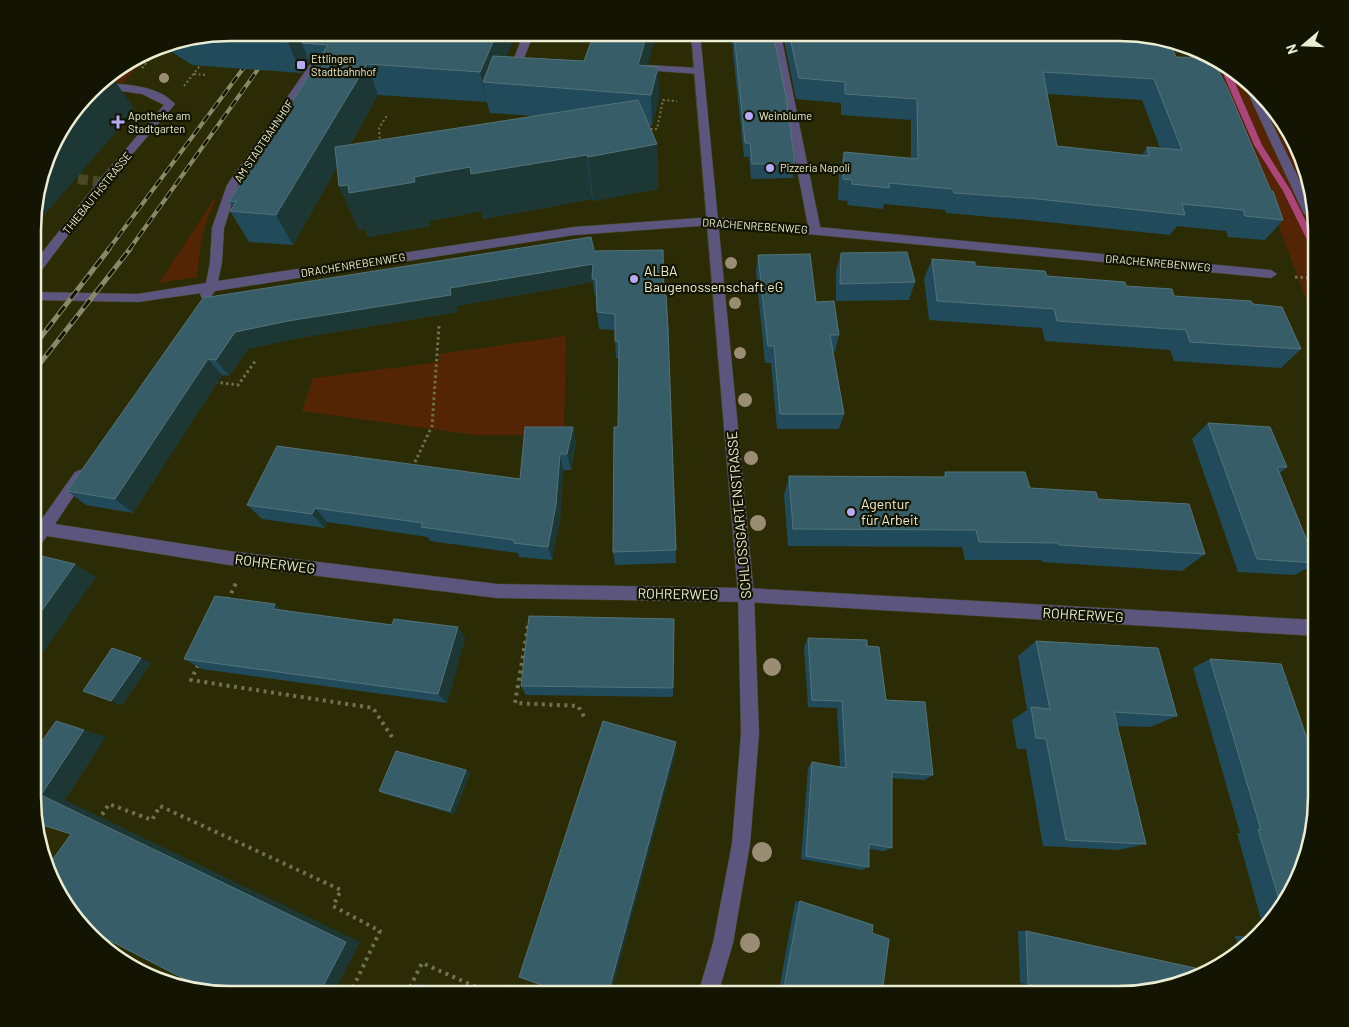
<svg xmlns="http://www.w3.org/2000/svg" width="1349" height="1027" font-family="Barlow,sans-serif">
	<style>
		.green { fill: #532504 }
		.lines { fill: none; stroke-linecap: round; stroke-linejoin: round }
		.stream { fill: #ac457a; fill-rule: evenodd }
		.minor-tunnel { stroke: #484925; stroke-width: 10; stroke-dasharray: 10 5; stroke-linecap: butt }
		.service-casing { stroke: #464723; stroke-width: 1 }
		.minor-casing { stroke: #464723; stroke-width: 1 }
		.tertiary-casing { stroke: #464723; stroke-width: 1 }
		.path-far2 { stroke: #70714f; stroke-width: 2; stroke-dasharray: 2 2.5; stroke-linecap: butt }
		.path-far1 { stroke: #70714f; stroke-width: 3; stroke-dasharray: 2.5 3; stroke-linecap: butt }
		.path { stroke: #70714f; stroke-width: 4; stroke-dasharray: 3 4.5; stroke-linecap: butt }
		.service { fill: #5c567f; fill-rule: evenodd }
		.minor { fill: #5c567f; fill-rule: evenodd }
		.tertiary { fill: #5c567f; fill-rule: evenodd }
		.rail-far1-casing { stroke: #888969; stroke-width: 4 }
		.rail-casing { stroke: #888969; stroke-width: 5 }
		.rail-far1 { stroke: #131402; stroke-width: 2.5; stroke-dasharray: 8; stroke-linecap: butt }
		.rail { stroke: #131402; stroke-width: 3; stroke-dasharray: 10; stroke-linecap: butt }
		.tree { fill: #9b8d74 }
		.wall { fill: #214b5b; fill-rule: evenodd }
		.shaded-wall { fill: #1c3734 }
		.building { fill: #375d68; stroke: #537379; fill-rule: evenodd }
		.poi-dot { fill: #b7abf8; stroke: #131402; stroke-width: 2 }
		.labels { text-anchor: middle; stroke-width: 4.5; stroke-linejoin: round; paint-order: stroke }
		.far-poi-label { font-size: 11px; fill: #ebedd3; stroke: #131402; text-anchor: start }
		.far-street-label { font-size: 11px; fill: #ebedd3; stroke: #131402 }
		.poi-label { font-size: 14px; fill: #ebedd3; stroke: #131402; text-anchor: start }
		.street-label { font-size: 14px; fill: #ebedd3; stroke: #131402 }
		.rim { fill: none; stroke: #ebedd3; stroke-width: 2.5 }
	</style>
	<rect width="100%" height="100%" fill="#2b2c06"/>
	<!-- green -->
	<g class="green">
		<path d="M1153,38L1194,47L1249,81L1286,130H1283L1302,166L1316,230V326L1222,74L1203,53L1182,45L1155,44Z"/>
		<path d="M150,53L123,83L103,79Z"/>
		<path d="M214,199H216C202,228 200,245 197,277L159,283Z"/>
		<path d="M566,336L564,435H476L302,411L313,378L439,362V354Z"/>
	</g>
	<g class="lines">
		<!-- stream -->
		<path class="stream" d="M1225,74L1232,76L1262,145L1291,191L1316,242V253L1312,250L1283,191L1254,145L1224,76Z"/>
		<!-- minor-tunnel -->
		<path class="minor-tunnel" d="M78,179L103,182"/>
		<!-- service casing -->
		<g class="service-casing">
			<g id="service">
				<path d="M524,33H534L524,58L538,60V64H518L513,61Z"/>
				<path d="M774,33L781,35L821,231L815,235L809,231L771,35Z"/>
				<path d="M647,65L699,68L704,71L699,74L644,70V66Z"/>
				<path d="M1243,78L1249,81L1258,94L1310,202L1313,215H1305L1303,212L1242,80Z"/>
			</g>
		</g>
		<!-- minor casing -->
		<g class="minor-casing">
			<g id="minor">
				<path d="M743,33L806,34L808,36L803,39L747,36Z"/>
				<path d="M322,50L327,53L238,185L224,228L222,262L218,281L574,227L713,217L1271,270L1277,274L1271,278L713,225L574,235L215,291L210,298H202L200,295L201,293L138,302L34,300V292L138,294L206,283L210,262L212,228L227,185L319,51Z"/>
				<path d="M1195,60L1219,63L1227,68L1192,65L1190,63Z"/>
				<path d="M99,82C123,85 157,84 175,104L107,184L38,275L34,276V263L99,180L164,105L142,94L95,87Z"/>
				<path d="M80,470L85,472L87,476L55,524L229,551L497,584L746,588L1316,620V636L746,602L497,598L229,565L47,536L39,547L34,549V530L75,472Z"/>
			</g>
		</g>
		<!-- tertiary casing -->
		<g class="tertiary-casing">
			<path id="tertiary" d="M691,33H700L754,595L759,734L750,844L733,943L718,994H698L713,943L732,844L741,734L738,595Z"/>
		</g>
		<!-- path-far2 -->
		<g class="path-far2">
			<path d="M1174,43L1178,52"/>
			<path d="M142,68L160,47"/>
			<path d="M194,74L206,75"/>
			<path d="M184,86L202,63"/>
			<path d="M646,129H657L663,100L677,101"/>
			<path d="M380,143L379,128L388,114"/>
		</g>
		<!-- path-far1 -->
		<g class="path-far1">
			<path d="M1316,268L1313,270L1312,278L1316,283"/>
			<path d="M1295,277L1312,278"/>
			<path d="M215,382L238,385L256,360"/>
			<path d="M415,462L432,426L439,326"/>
		</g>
		<!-- path -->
		<g class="path">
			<path d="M228,600L236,583"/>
			<path d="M528,626L515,703L578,706L586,720"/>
			<path d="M198,665L191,680L373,708L392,737"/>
			<path d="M98,821L109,804L152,820L160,806L341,890L333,906L380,931L350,994"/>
			<path d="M410,987L422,963L492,994"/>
			<path d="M501,994L509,985"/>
		</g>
		<!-- service -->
		<use href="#service" class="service"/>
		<!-- minor -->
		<use href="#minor" class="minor"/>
		<!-- tertiary -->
		<use href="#tertiary" class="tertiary"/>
		<!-- rail-far1 casing -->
		<g class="rail-far1-casing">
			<g id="rail-far1">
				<path d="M108,250L251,58"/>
				<path d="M129,250L266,58"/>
			</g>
		</g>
		<!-- rail casing -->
		<g class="rail-casing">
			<g id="rail">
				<path d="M34,346L109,249"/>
				<path d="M34,371L130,249"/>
			</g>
		</g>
		<!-- rail-far1 -->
		<use href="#rail-far1" class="rail-far1"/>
		<!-- rail -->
		<use href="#rail" class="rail"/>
	</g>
	<!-- trees -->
	<g class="tree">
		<circle cx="164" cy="78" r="5"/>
		<circle cx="731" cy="263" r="6"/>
		<circle cx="735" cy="303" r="6"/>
		<circle cx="740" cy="353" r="6"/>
		<circle cx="745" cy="400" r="7"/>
		<circle cx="751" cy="458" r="7"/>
		<circle cx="758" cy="523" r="8"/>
		<circle cx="772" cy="667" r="9"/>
		<circle cx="762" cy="852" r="10"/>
		<circle cx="750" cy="943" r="10"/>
	</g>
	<!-- wall -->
	<g class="wall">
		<path d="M230,32L516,33L506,57L584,61L596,39L595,33H656L648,63L646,64V66L658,67L659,98L652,126L649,125L657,144L658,189L593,201L592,199L483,219L481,211L429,221L430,226L368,237L365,229L359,230L339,186L337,167L293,245L249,242L230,211L233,207L229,202L313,69L309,61L301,73L192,65L166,48L164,44L166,43ZM378,95L487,102L490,113L534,116L350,145Z"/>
		<path d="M731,33H773L795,164L793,178L751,179L749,157H744Z"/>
		<path d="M785,33H1131L1164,42L1163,44L1176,57L1283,220L1265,240L1228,237L1226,231L1177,226L1170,235L1028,220L946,213L945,210L884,204L883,209L847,205L848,201L838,200L839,173L844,152L911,158V120L841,115V103L796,99L784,40ZM1047,94L1142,100L1160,148L1147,147L1142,155L1057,146Z"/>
		<path d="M594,251L664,295L676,563L615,565L613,552L618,427L619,358H616L615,341V330L599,329L597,312L596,296H595L593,282L456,306L457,312L298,338L248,349L229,376L222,375L133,513L86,505L67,491L203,298Z"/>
		<path d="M841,253L915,282L909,300L836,301V271Z"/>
		<path d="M758,255L839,335L835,352H833L844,414L839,429H777L771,363H765L756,272Z"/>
		<path d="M932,259L1047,276L1126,286L1174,296L1253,304L1301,349L1281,368L1174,361L1170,350L1045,341L1042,328L929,320L924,279Z"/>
		<path d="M1208,423L1287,467L1280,473L1316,563L1295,575L1238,572L1192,439Z"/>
		<path d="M573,427L576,443L571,470H563L560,520L552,560L519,557L518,553L430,541L428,537L327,522L325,528L262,519L247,505L520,479Z"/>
		<path d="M945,472L1030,488L1098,499L1205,554L1182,571L1042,562L1041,560H965L962,547L788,546L784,495L789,476L943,477Z"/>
		<path d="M275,604L282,611L392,625L458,627L465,638L447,703L202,669L184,659Z"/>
		<path d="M674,619L673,697L526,695L521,686Z"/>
		<path d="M808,638L867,646L886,700L933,775L924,780L892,778V848L884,851L869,849V867L862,870L801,859L808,768L812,762L840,767L837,708L808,707L804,647Z"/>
		<path d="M1036,641L1177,716L1150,727L1117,726L1146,844L1119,850L1043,846L1026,749H1017L1012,720L1027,710L1018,656Z"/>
		<path d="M1210,659L1301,873L1268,927L1264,930L1237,833H1240L1193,668Z"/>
		<path d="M151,663L122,705L83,691Z"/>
		<path d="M466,770L470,773L454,814L385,794L379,791Z"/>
		<path d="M800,901L783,993L779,990L795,902Z"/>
		<path d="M1018,931H1026L1205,975L1139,990L1119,985V994H1072L1020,983Z"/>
		<path d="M1235,936H1256L1239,949Z"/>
	</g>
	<!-- shaded-wall -->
	<g class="shaded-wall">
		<path d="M295,33H329L302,43L309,61L301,73L288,42Z"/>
		<path d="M497,33H516L495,83L483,82L487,103L480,72Z"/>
		<path d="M645,33H656L648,63L646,64V72L638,65L641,34Z"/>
		<path d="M367,64L378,95L293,245L276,215Z"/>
		<path d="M658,67L659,98L652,126L651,95Z"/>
		<path d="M113,78L135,110L34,227V204L56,140Z"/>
		<path d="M657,144L658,189L593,201L588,157Z"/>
		<path d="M587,155L592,199L483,219L481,211L429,221L430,226L368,237L365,229L359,230L339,186L414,177L470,167Z"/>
		<path d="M593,264V282L456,306L457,312L298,338L248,349L229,376L216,360L235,332L450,288Z"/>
		<path d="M208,359L222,375L133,513L115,499Z"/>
		<path d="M573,427L576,443L571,470L567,454Z"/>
		<path d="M560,454L563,470L560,520L552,560L548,547Z"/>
		<path d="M315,508L327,522L325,528L312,514Z"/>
		<path d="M75,564L96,577L33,667V623Z"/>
		<path d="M275,604L289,616L273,609Z"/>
		<path d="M458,627L465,638L447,703L438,694Z"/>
		<path d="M141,658L151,663L122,705L111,701Z"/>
		<path d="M84,730L106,737L65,800L360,942L333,994H319L41,795Z"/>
		<path d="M676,742V753L611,994H608Z"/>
		<path d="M466,770L470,773L454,814L450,811Z"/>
		<path d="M421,983L442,994H422L406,986Z"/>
	</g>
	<!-- building -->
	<g class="building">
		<path d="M230,32L295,33L288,42L206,36Z"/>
		<path d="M309,33H497L480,72L367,64L276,215L230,211L237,201L229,202L328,45L302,43Z"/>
		<path d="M602,33H645L641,34V40L645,41L638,65L658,67L651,95L483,82L493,56L584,61L592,39L599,40L605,36Z"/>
		<path d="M734,33H773L786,97L795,164H752L750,143H745Z"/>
		<path d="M789,33H996L1171,44L1176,57L1212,58L1228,89L1271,191H1273L1283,220L1245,216L1243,210L1182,204L1185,215L1038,199L954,193L953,189L889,183V188L852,184V180L843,179L844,152L918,159L917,99L845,94V82L799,78ZM1043,72L1154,79L1182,150L1147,147L1149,156L1057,146Z"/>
		<path d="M1026,33H1131L1163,40L1164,42Z"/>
		<path d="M108,77L113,78L56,140L59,132L100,81Z"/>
		<path d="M638,100L657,144L588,157L587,155L471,174L470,167L414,177L415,182L349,193L348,185L339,186L335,147Z"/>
		<path d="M591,237L594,251L663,250L664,295H666L668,328L676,550L613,552L614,427H618L619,341H615V314L597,312L596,279H592L593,264L450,288L451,295L288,321L235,332L216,360L208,359L115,499L67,491L203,298Z"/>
		<path d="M907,252L915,282L840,284L841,253Z"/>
		<path d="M810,254L816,302L834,301L839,335H830L844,414H780L774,346H768L758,255Z"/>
		<path d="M932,259L975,262V266L1045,271L1047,276L1125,282L1126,286L1172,289L1174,296L1251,301L1253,304L1282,307L1301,349L1190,342L1186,330L1057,321L1054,309L937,301Z"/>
		<path d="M1208,423L1270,427L1287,467H1277L1316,563L1257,559Z"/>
		<path d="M525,427H573L567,454H560L556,505L548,547L514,543V540L421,527L423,523L315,508L312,514L247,505L277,446L520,479Z"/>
		<path d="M945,472H1025L1030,488L1096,492L1098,499L1189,504L1205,554L1059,545L1058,543L979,542L976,530L793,529L789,476L946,477Z"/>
		<path d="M33,554L75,564L33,623Z"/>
		<path d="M215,596L275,604L273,609L392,625L394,619L458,627L438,694L184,659Z"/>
		<path d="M529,616L674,619L673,688L521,686Z"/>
		<path d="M808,638L867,640V646L879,647L886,700L925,702L933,775L892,772V848L869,844V867L806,856L812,762L846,768L842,701L812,700Z"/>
		<path d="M1036,641L1158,648L1177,716L1114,712L1146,844L1066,840L1046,739L1036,738L1031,707L1050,709Z"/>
		<path d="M112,648L141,658L111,701L83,691Z"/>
		<path d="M1210,659L1281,664L1316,764V810L1301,873L1281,906L1258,829L1261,830Z"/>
		<path d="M56,721L84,730L41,795L346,942L319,994H218L210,992L87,929L53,885L48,866L71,834L36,823L33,810V754Z"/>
		<path d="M603,721L676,742L608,994H567L519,977Z"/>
		<path d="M396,751L466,770L450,811L379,791Z"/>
		<path d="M800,901L873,925L872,933L889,939L882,994H788L783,993Z"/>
		<path d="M1026,931L1204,970L1205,975L1142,989L1119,984L1120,994H1075L1028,984Z"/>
		<path d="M406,986L422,994H402Z"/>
	</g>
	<!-- markers -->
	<g class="poi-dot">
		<rect x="296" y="60" width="10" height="10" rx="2.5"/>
		<circle cx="749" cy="116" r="5"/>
		<path d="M115.5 114.5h5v5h5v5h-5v5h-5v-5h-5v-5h5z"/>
		<circle cx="770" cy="168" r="5"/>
		<circle cx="634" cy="279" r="5"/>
		<circle cx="851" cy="512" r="5"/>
	</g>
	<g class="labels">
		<!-- far-poi labels -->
		<g class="far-poi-label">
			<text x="311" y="63">Ettlingen<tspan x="311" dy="13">Stadtbahnhof</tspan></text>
			<text x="128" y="120">Apotheke am<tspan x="128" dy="13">Stadtgarten</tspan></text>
			<text x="759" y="120">Weinblume</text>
			<text x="780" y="172">Pizzeria Napoli</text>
		</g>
		<!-- far-street labels -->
		<g class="far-street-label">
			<text transform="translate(264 141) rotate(-56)" y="4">AM STADTBAHNHOF</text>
			<text transform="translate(97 193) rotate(-51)" y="4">THIEBAUTHSTRASSE</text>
			<text transform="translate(755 226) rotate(4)" y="4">DRACHENREBENWEG</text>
			<text transform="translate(1158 263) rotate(5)" y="4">DRACHENREBENWEG</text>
			<text transform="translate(353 265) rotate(-9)" y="4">DRACHENREBENWEG</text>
		</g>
		<!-- poi labels -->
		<g class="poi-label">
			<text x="644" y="276">ALBA<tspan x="644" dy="16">Baugenossenschaft eG</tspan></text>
			<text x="861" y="509">Agentur<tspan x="861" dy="16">für Arbeit</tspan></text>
		</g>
		<!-- street labels -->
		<g class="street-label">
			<text transform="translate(739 515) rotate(-95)" y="5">SCHLOSSGARTENSTRASSE</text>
			<text transform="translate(275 564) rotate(7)" y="5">ROHRERWEG</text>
			<text transform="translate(678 594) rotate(1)" y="5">ROHRERWEG</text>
			<text transform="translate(1083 615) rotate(3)" y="5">ROHRERWEG</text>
		</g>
	</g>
	<!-- crop -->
	<path d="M0 0H1349V1027H0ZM230 41H1119A189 189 0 0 1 1308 230V797A189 189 0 0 1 1119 986H230A189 189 0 0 1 41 797V230A189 189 0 0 1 230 41Z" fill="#131402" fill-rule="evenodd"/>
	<path class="rim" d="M230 41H1119A189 189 0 0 1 1308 230V797A189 189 0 0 1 1119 986H230A189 189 0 0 1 41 797V230A189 189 0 0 1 230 41Z"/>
	<!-- north arrow -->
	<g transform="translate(1304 45) rotate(251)" stroke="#131402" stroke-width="4" paint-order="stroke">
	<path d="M0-4L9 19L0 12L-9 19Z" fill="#ebedd3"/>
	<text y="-8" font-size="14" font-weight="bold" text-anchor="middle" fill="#ebedd3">N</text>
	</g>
</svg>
